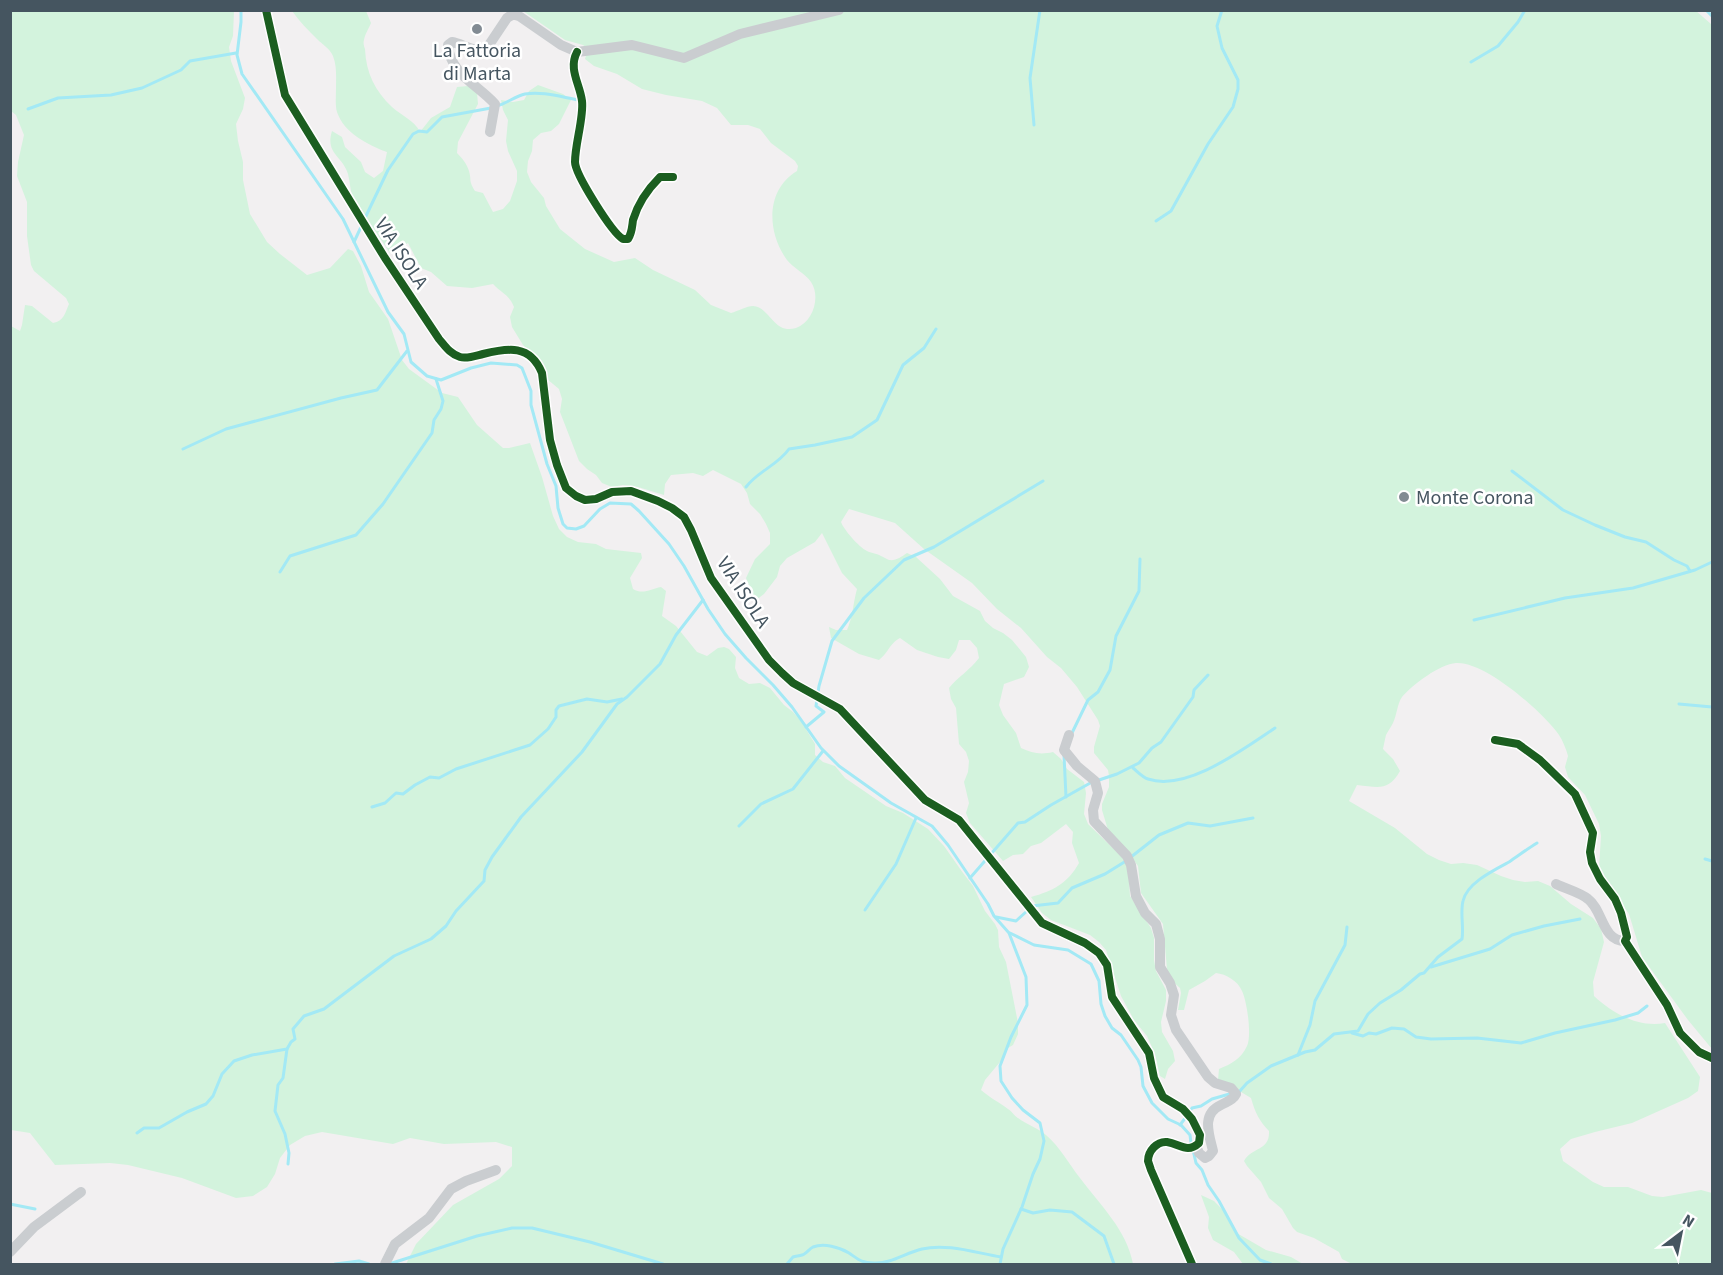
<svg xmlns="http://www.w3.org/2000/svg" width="1723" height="1275" font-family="'Source Sans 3',sans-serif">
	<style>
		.green { fill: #d3f3dd }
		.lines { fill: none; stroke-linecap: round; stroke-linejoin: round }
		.stream { stroke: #a3e9f5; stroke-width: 3 }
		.street { stroke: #cacdd0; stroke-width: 10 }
		.cycleway-casing { stroke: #fff; stroke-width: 11 }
		.cycleway { stroke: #1b5e20; stroke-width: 8 }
		.poi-dot { fill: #828b93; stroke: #fff; stroke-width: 2 }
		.labels { text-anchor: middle; stroke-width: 5; stroke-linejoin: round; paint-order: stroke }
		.poi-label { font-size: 20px; fill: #455560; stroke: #fff }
		.street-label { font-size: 20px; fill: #455560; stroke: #fff }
	</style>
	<rect width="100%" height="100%" fill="#f2f0f1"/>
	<!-- green -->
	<g class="green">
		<path d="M11,10L234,11L233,36L229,47L231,61L245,98L243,109L236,124L238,141L243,162V180L250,214L267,242L280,254L307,275L330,268L348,249L353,251L361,266L369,292L388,319L402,360L409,369L442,393L458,397L477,425L503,448H509L530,443L542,477L553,516L559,529L567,537L578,542L596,544L606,549L641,553L642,558L630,578L633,589C643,595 651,589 661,587L666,591L662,616L676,626L697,652L707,656L718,648L724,647L729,649L736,657L735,668L739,678L749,684L760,683L770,688L784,705L793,712L801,721L815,744V755L823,762L835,766L845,778L886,806L903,813L928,829L944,846L963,873L973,886L985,911L995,924L998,930L999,947L1006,962L1018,1023V1034L1013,1045L1008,1048L1000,1062L985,1080L981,1090C990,1098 999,1102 1008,1109C1012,1111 1014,1116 1018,1118C1026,1124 1038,1128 1046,1135C1060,1147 1069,1164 1080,1178C1100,1205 1127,1230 1133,1264H406L416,1244L453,1205L499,1179L512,1166V1147L496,1142L444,1144L410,1138L393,1144L322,1132L305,1136L290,1145L280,1158L275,1174L267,1187L253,1196L236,1198L182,1178L128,1165L110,1163L55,1165L30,1133L11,1130V326L20,331L22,325L25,305L32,306L53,323C64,321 65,313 69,304L66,298L34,271L31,265L27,236V202L17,176L18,162L24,135L16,115L11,111Z"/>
		<path d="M1695,10L1711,24L1712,27V1049L1688,1020L1642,957L1629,914L1609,886L1599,868L1601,836L1599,824L1585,795L1568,777L1565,767L1568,756C1566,749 1563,741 1559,735C1543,712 1485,661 1456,663C1440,664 1412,685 1402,697C1397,704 1397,715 1393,723C1391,727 1388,731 1386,735C1385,739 1384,744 1383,749L1393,759L1400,771C1388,792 1378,787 1357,785L1349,801L1395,828L1427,854L1439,860L1451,864L1463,863L1477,865L1501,876L1513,880L1525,882L1538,881L1550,886L1571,904L1593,918L1601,929L1604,942L1593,982L1594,996C1612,1013 1638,1028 1665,1023L1700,1077L1698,1091L1688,1098L1632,1123L1595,1132L1571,1139L1560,1149L1563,1161L1593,1182L1604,1187H1628L1652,1196L1663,1197L1701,1190L1712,1193V1264H1352L1342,1259L1339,1252L1314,1238L1297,1232L1293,1228L1282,1209L1269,1198L1261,1182L1247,1166L1244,1161C1252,1147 1270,1151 1269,1131C1259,1121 1255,1112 1251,1098L1241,1092L1237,1088L1218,1080L1219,1069C1231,1064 1241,1059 1247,1046C1252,1036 1247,1001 1242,991C1238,981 1226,974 1216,973L1205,981L1189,990L1184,1010H1178L1181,993L1180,988L1171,980L1167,969L1163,924L1141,893L1138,866L1128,852L1108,830L1102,810V804L1109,787V776L1108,770L1094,753V747L1100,726L1098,720L1077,687L1061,668L1047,657L1021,628L997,609L972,583L924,549L895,523L849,509L841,522C844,530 859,547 867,551C871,553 876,553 881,556C884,557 886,559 889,560C896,561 901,557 907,553L916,557L940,579L953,596L980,611L985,621L993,628L1003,633L1012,640L1026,657L1029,667L1024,677L1004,684L999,705L1003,715L1016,733L1021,748C1032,753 1040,755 1053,752L1061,759L1067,769L1084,782L1086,793L1084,814L1088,824L1122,857L1128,866L1130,896L1151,928L1154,938V960L1156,971L1166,990V1001L1161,1022L1162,1032L1173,1051L1175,1061L1168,1069L1165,1079L1160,1076L1155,1054L1147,1036L1134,1020L1121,996L1106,950L1099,942L1090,935L1051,920L1042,913L1031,897C1053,891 1068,883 1079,863L1072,843L1073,832L1066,824L1041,843L1031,846L1023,854L1013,855L1003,861L970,823L966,813L969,803L964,782L968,772L969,761L966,752L959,744L956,708L951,699L949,688C958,677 970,670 979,658L977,648L970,640H959L956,650L949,659L938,657L917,650L900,638C888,645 890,651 879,660L859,654L831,638L829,627L836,630H847C853,617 853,603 857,589L842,573L822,533L815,542L787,558L780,566L777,577L764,594L756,600L746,601L750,587L746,578L755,559L770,544V533L766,524L760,514L750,504L747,493L741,484L713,470L703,476L693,473L671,475L665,484L664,495L638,487L623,485L612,487L602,483L596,475L587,469L579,461L560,412L562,399L559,389L547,379L539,360L523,345L512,327L510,317L514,307C509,294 502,294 493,284L472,288L447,286L431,272L421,268L408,243L390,253L353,198C350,190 350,182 348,174C342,155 325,154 332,131L342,137L345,147L361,162L365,172L374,178L383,171L387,152C368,145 344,133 337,112C335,105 336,96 336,88C336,78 337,66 333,56C330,49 322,44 317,39C308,30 299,21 292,11H366L371,23C369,28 365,34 364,40C363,43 364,46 365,49C366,73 375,91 392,107C402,116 414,120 420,132L431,118L450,107L457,87L468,86L477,93L478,104L458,142L457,153C462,158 467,164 469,171C472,182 468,179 475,191L483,193L493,212L503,209L510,201L517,181V171L508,151L506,141L508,120L503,110L501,100L513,102L524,100L529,91L538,85L563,94L571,100L559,124L551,131L541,133L533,140L532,151L528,161L527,172L531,182L544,198L546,206L560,229L585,249L614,262L635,258L653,270L695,290L711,305L731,313C738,311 747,306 753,306C770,307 774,335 796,328C813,322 821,297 811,282C805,273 793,268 787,260C767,233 765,190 797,171L798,166L795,161L771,143L760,129L748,125H731L717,108L702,101L666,95L642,89L617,74L594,66L585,59L588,49L583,45L565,40L523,11Z"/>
		<path d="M1201,1195L1214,1201L1223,1210L1235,1232L1266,1250L1291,1257L1303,1264H1243L1234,1252L1213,1240L1208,1228L1209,1217Z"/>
	</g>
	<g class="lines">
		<!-- stream -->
		<g class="stream">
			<path d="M241,10V22L237,55L242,74L343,219L388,312L404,334L411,362L427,376L441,380L471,368L491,363L517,365L522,368L531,391V405L547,464L556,486L558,508L563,524L567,528L576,529L584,526L600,509L610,503L631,504L639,511L669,544L684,566L708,609L725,634L746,658L773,685L792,707L821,748L839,766L891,803L932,826L948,845L988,904L994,916L1009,933L1026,977L1027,1005L1011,1037L1000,1066L1001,1081L1012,1098L1023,1110L1040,1123L1044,1141L1040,1159L1033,1174L1022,1207L1003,1249L1000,1264"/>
			<path d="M1706,10L1712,16"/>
			<path d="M1471,62L1498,46L1518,22L1525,10"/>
			<path d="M497,106C507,103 516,96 525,94C542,91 561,97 579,100"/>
			<path d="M28,109L58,98L111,95L142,88L181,70L190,61L236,53"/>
			<path d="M1034,125L1030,78L1040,10"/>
			<path d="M365,218L388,170L413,134L419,131L427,132L442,117L491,108"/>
			<path d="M1156,221L1171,211L1208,144L1233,107L1238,89V80L1222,48L1217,26L1222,10"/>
			<path d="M354,242L361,227"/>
			<path d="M183,449L226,429L341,398L377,390L407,351"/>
			<path d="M1512,471L1563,510L1595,525L1625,537L1646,542L1674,560L1687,566L1690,571"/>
			<path d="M746,487C758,471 778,465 789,449L815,445L852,437L877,420L903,365L924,348L936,329"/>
			<path d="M280,572L290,556L356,535L383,504L432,433L434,420L441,409L443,401L436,379"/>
			<path d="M1474,620L1565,598L1633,588L1695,570L1712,562"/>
			<path d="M1679,704L1712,707"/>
			<path d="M806,727L824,712L816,706L819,686L832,641L864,598L904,560L934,547L1043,481"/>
			<path d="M1071,735L1088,700L1098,692L1110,670L1116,636L1139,591L1140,559"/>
			<path d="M1064,755L1066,797"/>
			<path d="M1133,768C1137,771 1142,777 1148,779C1187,792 1243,749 1275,728"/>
			<path d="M1099,780L1117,774L1139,763L1152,748L1161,742L1193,697L1194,690L1208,675"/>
			<path d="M372,807L385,803L396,793L403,794L415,785L430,777L439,778L456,769L530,745L548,729L556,717V710L559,706L587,699L607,702L622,699"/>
			<path d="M739,826L761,804L793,789L823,751"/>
			<path d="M1131,857L1159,835L1188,823L1210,826L1253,818"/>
			<path d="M1705,859L1712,861"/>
			<path d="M970,878L1018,823L1025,822L1051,805L1092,782"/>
			<path d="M1032,906L1058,903L1072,888L1105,874L1126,861"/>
			<path d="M865,910L896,864L916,818"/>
			<path d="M996,917L1016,921L1027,911"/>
			<path d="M1010,933L1034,945L1068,950L1091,964L1099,981L1101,1004L1105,1016L1112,1028L1121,1035L1138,1060L1141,1067L1143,1086L1152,1103L1168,1119L1181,1125L1190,1135L1191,1143"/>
			<path d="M1431,967L1490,949L1512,935L1544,926L1580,919"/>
			<path d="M1352,1033L1363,1036L1369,1033L1376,1034L1392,1028L1404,1029L1416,1037L1431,1039L1477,1038L1521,1043L1555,1033L1615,1020L1638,1013L1647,1006"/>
			<path d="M287,1049L283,1078L278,1085L275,1111L285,1134L289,1153L288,1164"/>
			<path d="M1298,1055L1310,1025L1315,1001L1345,945L1347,927"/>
			<path d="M1239,1092L1247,1083L1271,1066L1305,1052L1315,1050L1334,1034L1358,1031L1368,1014L1380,1003L1401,990L1420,974L1424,973L1438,957L1462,939C1464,927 1460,913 1463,901C1467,883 1494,870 1509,862C1518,856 1527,849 1537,843"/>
			<path d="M1190,1111L1192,1108L1201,1106L1212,1099L1233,1093"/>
			<path d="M1180,1125L1186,1117"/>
			<path d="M137,1133L144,1128H159L187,1112L206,1104L213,1096L222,1074L234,1061L252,1055L287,1049L291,1042L295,1039L293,1029L304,1016L324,1009L394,956L431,939L446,926L456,911L484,881L485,870L492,857L521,817L582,752L617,704L627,697L660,664L676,635L703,600"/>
			<path d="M1193,1150L1196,1163L1202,1170L1208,1185L1219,1201L1239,1238L1260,1260L1271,1264"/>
			<path d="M10,1204L35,1209"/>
			<path d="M1021,1209L1033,1213L1050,1210L1072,1212L1104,1236L1114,1264"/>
			<path d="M335,1264L359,1261L369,1264"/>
			<path d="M389,1264L477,1236L512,1228H532L590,1242L663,1264"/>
			<path d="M787,1264L793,1257C796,1256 799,1256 802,1255C806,1254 809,1249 813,1247C824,1243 839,1247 849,1253C858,1259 861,1263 874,1263C891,1264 905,1253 922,1249C947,1243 976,1253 1001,1257"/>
		</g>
		<!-- street -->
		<g class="street">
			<path d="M266,10L285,95L385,258L439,339C445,346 450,354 460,357C467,359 475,356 483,354C508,348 530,344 542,373L550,440L557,465L566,488L576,496L585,500L596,499L612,492L631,491L658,501L672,508L684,517L691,530L711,578L769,660L782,673L793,683L840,709L925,800L959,820L1042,923L1085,943L1099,953L1107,965L1112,997L1149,1053L1154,1078L1163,1097L1183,1109L1192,1119L1200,1135L1199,1143C1187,1154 1180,1144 1167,1142C1157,1141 1148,1151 1148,1161C1149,1164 1150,1167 1151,1170L1192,1264"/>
			<path d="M577,52C568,69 580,84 582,101C584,117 575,144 575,162C575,174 612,233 623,239H628C632,233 632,227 633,220C638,203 648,189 660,177H673"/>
			<path d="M577,52L632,45L684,58L740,34L839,10"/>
			<path d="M490,132L495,104C477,84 450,74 448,45L452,42C464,44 475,54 487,48L507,18C511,15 514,14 519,16L561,45L577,52"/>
			<path d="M1069,735L1064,750L1077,766L1095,781L1098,793L1093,810L1094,821L1127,856L1131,865L1136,896L1145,913L1156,924L1160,939V967L1170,983L1174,995L1171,1015L1176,1030L1208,1077L1215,1083L1231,1088L1236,1094C1233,1100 1228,1101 1221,1105C1201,1114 1209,1134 1213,1151L1209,1156L1205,1158L1199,1153L1196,1146"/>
			<path d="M1495,740L1518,744L1540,760L1575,794L1593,833L1590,852L1592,863L1600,879L1615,899L1621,913L1627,937L1625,941L1667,1005L1680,1033L1699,1052L1712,1058"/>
			<path d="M1556,884C1566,889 1579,892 1588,899C1603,910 1602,941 1625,941"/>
			<path d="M10,1252L34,1227L81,1192"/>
			<path d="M385,1264L395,1244L429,1218L451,1189L466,1181L496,1170"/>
		</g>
		<!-- cycleway casing -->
		<g class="cycleway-casing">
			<g id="cycleway">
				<path d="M266,10L285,95L385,258L439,339C445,346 450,354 460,357C467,359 475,356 483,354C508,348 530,344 542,373L550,440L557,465L566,488L576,496L585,500L596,499L612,492L631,491L658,501L672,508L684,517L691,530L711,578L769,660L782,673L793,683L840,709L925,800L959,820L1042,923L1085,943L1099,953L1107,965L1112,997L1149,1053L1154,1078L1163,1097L1183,1109L1192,1119L1200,1135L1199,1143C1187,1154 1180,1144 1167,1142C1157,1141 1148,1151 1148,1161C1149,1164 1150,1167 1151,1170L1192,1264"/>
				<path d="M577,52C568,69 580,84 582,101C584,117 575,144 575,162C575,174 612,233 623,239H628C632,233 632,227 633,220C638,203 648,189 660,177H673"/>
				<path d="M1495,740L1518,744L1540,760L1575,794L1593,833L1590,852L1592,863L1600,879L1615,899L1621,913L1627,937L1625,941L1667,1005L1680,1033L1699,1052L1712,1058"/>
			</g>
		</g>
		<!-- cycleway -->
		<use href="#cycleway" class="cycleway"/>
	</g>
	<!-- markers -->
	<g class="poi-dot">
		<circle cx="477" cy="29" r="6"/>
		<circle cx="1404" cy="497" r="6"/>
	</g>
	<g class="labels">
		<!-- poi labels -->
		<g class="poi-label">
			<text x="477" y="57">La Fattoria<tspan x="477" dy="23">di Marta</tspan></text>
			<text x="1416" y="504" text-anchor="start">Monte Corona</text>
		</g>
		<!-- street labels -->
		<g class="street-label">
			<text transform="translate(402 253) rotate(57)" y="7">VIA ISOLA</text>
			<text transform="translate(744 592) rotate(57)" y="7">VIA ISOLA</text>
		</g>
	</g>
	<!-- border -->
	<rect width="1723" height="1275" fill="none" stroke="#455560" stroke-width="24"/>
	<!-- north arrow -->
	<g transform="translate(1681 1233) rotate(32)" stroke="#ffffff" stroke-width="4.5" paint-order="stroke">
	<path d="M0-4.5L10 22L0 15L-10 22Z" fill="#455560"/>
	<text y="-9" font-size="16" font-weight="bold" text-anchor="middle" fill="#455560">N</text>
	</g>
</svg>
